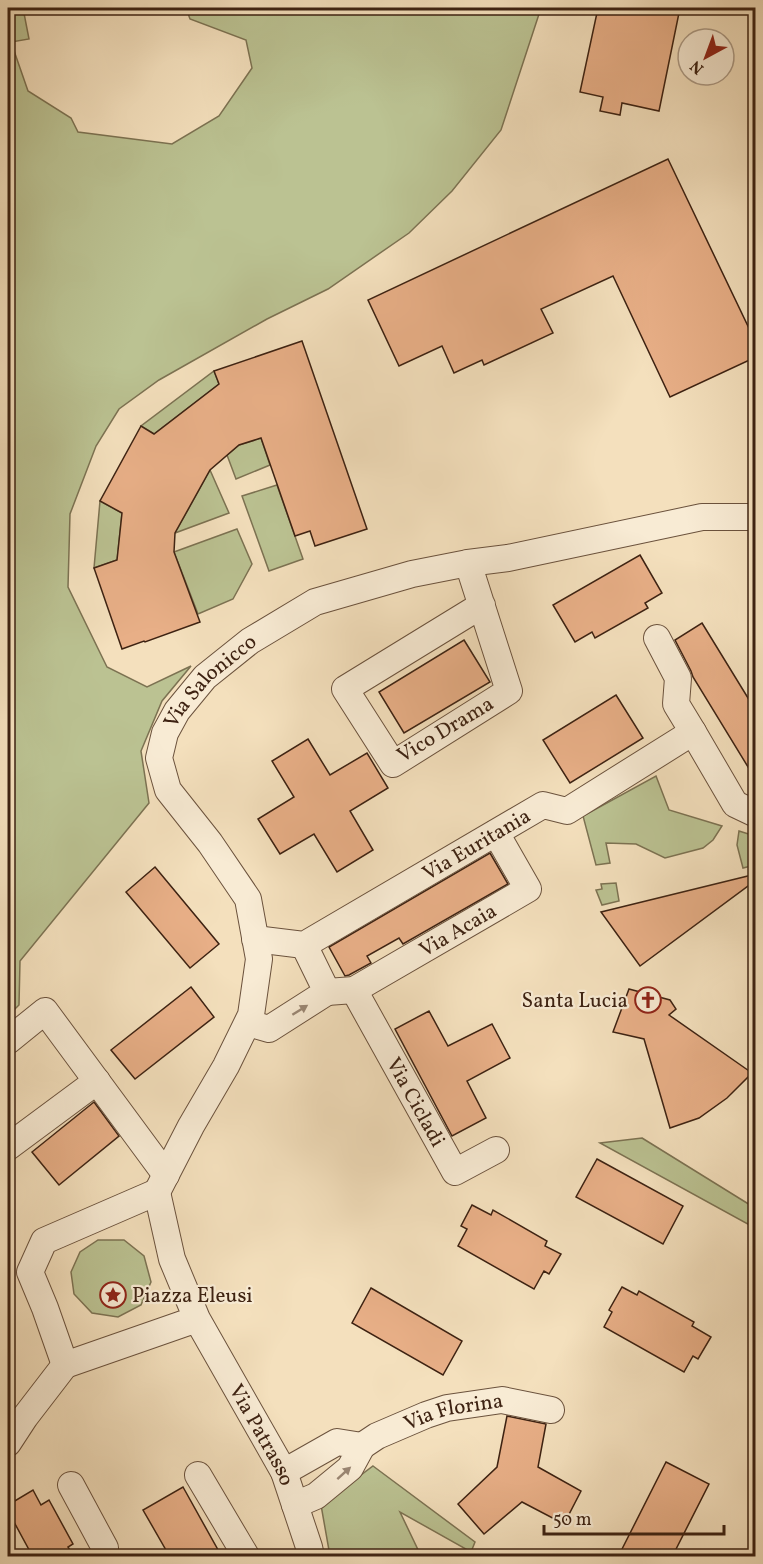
<svg xmlns="http://www.w3.org/2000/svg" width="763" height="1564" font-family="Vollkorn,serif">
	<style>
		.green { fill: #bbc292; stroke: #7c7252; stroke-width: 1.5 }
		.building { fill: #e8af87; stroke: #3d2212; stroke-width: 1.5 }
		.lines { fill: none; stroke-linecap: round; stroke-linejoin: round }
		.street-casing { stroke: #6b523d; stroke-width: 28 }
		.street { stroke: #f8ebd4; stroke-width: 26 }
		.oneway { fill: #9a8673 }
		.labels { text-anchor: middle; stroke-width: 4.5; stroke-linejoin: round; paint-order: stroke }
		.street-label { font-size: 21px; fill: #3d2212; stroke: #f8ebd4 }
		.poi-label { font-size: 21px; fill: #3d2212; stroke: #f8ebd4; text-anchor: end }
	</style>
	<rect width="100%" height="100%" fill="#f4e0bd"/>
	<filter id="stains"><feTurbulence type="fractalNoise" baseFrequency=".00333" numOctaves="4"/><feColorMatrix values="0 0 0 0 .2 0 0 0 0 .09 0 0 0 0 .02 0 0 0 .5 -.17"/></filter>
	<radialGradient id="worn" r=".72"><stop offset=".6" stop-color="#630" stop-opacity="0"/><stop offset="1" stop-color="#630" stop-opacity=".3"/></radialGradient>
	<!-- green -->
	<g class="green">
		<path d="M8,8H23L29,39L11,42L28,91L71,118L78,132L172,144L219,116L252,68L246,40L190,19L186,8H541L501,130L452,191L409,233L328,289L267,319L159,380L119,409L96,446L70,514L68,587L107,667L147,687L191,666L162,701L141,751L149,803L20,961L19,1005L8,1016Z"/>
		<path d="M214,371L219,384L154,434L141,426Z"/>
		<path d="M261,438L270,465L236,479L227,455L239,445Z"/>
		<path d="M210,470L229,513L175,533Z"/>
		<path d="M277,485L303,559L269,571L242,496Z"/>
		<path d="M100,501L122,513L117,560L94,568Z"/>
		<path d="M237,529L252,564L233,599L198,614L174,552Z"/>
		<path d="M656,776L669,810L722,826L713,840L703,848L665,858L636,844L606,843L610,863L596,865L583,816Z"/>
		<path d="M739,831L755,836V865L743,868L737,845Z"/>
		<path d="M616,883L619,901L602,905L596,890L602,889L601,884Z"/>
		<path d="M642,1138L755,1208V1228L600,1143Z"/>
		<path d="M98,1240H124L144,1256L151,1282L141,1305L118,1317L92,1313L74,1294L71,1272L80,1252Z"/>
		<path d="M373,1466L475,1542L471,1552L400,1512L421,1556H330L321,1505Z"/>
	</g>
	<!-- building -->
	<g class="building">
		<path d="M598,8H680L659,111L622,103L620,115L600,111L603,97L580,92Z"/>
		<path d="M668,159L756,343V357L670,397L613,276L541,309L553,333L484,365L482,360L454,373L442,346L399,366L368,300Z"/>
		<path d="M302,341L367,529L315,546L310,531L295,536L261,438L239,445L210,470L175,533L174,552L200,622L145,642L144,641L122,649L94,568L117,560L122,513L100,501L141,426L154,434L219,384L214,371Z"/>
		<path d="M640,555L662,593L645,603L648,608L595,638L592,632L575,642L553,605Z"/>
		<path d="M702,623L756,711V780L693,677L691,671L675,640Z"/>
		<path d="M464,640L490,682L404,733L379,692Z"/>
		<path d="M616,695L643,738L570,783L543,740Z"/>
		<path d="M308,739L330,775L367,753L388,788L350,811L373,850L337,872L314,834L280,854L258,819L294,797L272,761Z"/>
		<path d="M490,853L508,884L403,944L399,938L367,956L371,963L349,975L345,976L329,947Z"/>
		<path d="M155,867L219,944L190,968L126,892Z"/>
		<path d="M756,874V880L640,966L601,912Z"/>
		<path d="M191,987L214,1017L135,1079L111,1050Z"/>
		<path d="M629,989L670,1000L676,1009L669,1015L752,1073L727,1098L699,1118L670,1128L644,1039L613,1032Z"/>
		<path d="M429,1011L448,1046L492,1024L510,1058L467,1081L486,1118L452,1136L395,1029Z"/>
		<path d="M94,1102L119,1136L59,1185L32,1152Z"/>
		<path d="M597,1159L683,1206L663,1244L576,1197Z"/>
		<path d="M472,1205L491,1215L493,1210L547,1241L545,1246L561,1254L549,1274L544,1271L534,1289L458,1246L467,1229L461,1226Z"/>
		<path d="M622,1287L637,1295L639,1291L694,1322L692,1326L711,1337L698,1359L693,1356L684,1372L604,1327L612,1312L609,1310Z"/>
		<path d="M371,1288L462,1341L443,1375L352,1323Z"/>
		<path d="M507,1416L546,1424L538,1467L581,1491L564,1524L522,1502L484,1534L458,1504L497,1467Z"/>
		<path d="M666,1462L709,1484L672,1557H618Z"/>
		<path d="M183,1487L222,1557H170L143,1510Z"/>
		<path d="M33,1490L41,1505L49,1500L73,1544L68,1547L74,1557H33L8,1511V1505Z"/>
	</g>
	<g class="lines">
		<!-- street casing -->
		<g class="street-casing">
			<g id="street">
				<path d="M468,563L509,691L393,764L345,689L482,605"/>
				<path d="M657,638L678,678L676,704L693,732"/>
				<path id="s1" d="M255,939L304,945L543,805L567,811L693,732L735,804L756,814"/>
				<path id="s2" d="M354,990L455,1172L496,1150"/>
				<path id="s3" d="M327,992L354,990L528,889L496,833"/>
				<path d="M248,1023L269,1029L327,992L304,945"/>
				<path d="M8,1041L45,1011L166,1175"/>
				<path d="M8,1147L97,1081"/>
				<path id="s4" d="M157,1192L191,1126L226,1066L251,1015L259,959L248,899L210,843L168,790L159,758L165,733L177,711L205,677L250,641L315,602L412,574L468,563L508,558L702,517H756"/>
				<path id="s5" d="M197,1319L65,1365L45,1308L30,1272L44,1241L157,1192L172,1259L197,1319L284,1472L309,1547L311,1556"/>
				<path d="M8,1443L25,1417L65,1365"/>
				<path id="s6" d="M362,1446L377,1436L426,1415L447,1408L502,1400L551,1410"/>
				<path d="M284,1472L337,1442L362,1446L350,1468L316,1496L295,1505"/>
				<path d="M198,1475L246,1556"/>
				<path d="M71,1485L105,1548L103,1556"/>
			</g>
		</g>
		<!-- street -->
		<use href="#street" class="street"/>
	</g>
	<!-- one-way arrows -->
	<defs><path id="oneway-solid" d="M-6-.8H1V-3.2L6.5 0L1 3.2V.8H-6Z" transform="scale(1.5)"/></defs>
	<g class="oneway">
		<use href="#oneway-solid" transform="translate(300 1010) rotate(-32)"/>
		<use href="#oneway-solid" transform="translate(344 1473) rotate(-42)"/>
	</g>
	<!-- icons -->
	<defs>
		<g id="church-ring" transform="scale(1.35)"><circle r="9.5" fill="#f8ebd4" stroke="#8f2418" stroke-width="1.5"/><path d="M-1.2-6h2.4v3.5h3.3v2.4h-3.3V6h-2.4V-.1h-3.3v-2.4h3.3Z" fill="#8f2418"/></g>
		<g id="sight-ring" transform="scale(1.35)"><circle r="9.5" fill="#f8ebd4" stroke="#8f2418" stroke-width="1.5"/><path d="M0-6L1.8-2.2L6-1.7L2.9 1.2L3.7 5.4L0 3.3L-3.7 5.4L-2.9 1.2L-6-1.7L-1.8-2.2Z" fill="#8f2418"/></g>
	</defs>
	<g fill-rule="evenodd">
		<use href="#church-ring" x="648" y="1000"/>
		<use href="#sight-ring" x="113" y="1295"/>
	</g>
	<g class="labels">
		<!-- street labels -->
		<g class="street-label">
			<text dy="7" stroke="none"><textPath href="#s4" startOffset="582">Via Salonicco</textPath></text>
			<text transform="translate(445 729) rotate(-31)" y="7">Vico Drama</text>
			<text dy="7" stroke="none"><textPath href="#s1" startOffset="249">Via Euritania</textPath></text>
			<text dy="7" stroke="none"><textPath href="#s3" startOffset="147">Via Acaia</textPath></text>
			<text dy="7" stroke="none"><textPath href="#s2" startOffset="128">Via Cicladi</textPath></text>
			<text dy="7" stroke="none"><textPath href="#s6" startOffset="99">Via Florina</textPath></text>
			<text dy="7" stroke="none"><textPath href="#s5" startOffset="663">Via Patrasso</textPath></text>
		</g>
		<!-- poi labels -->
		<g class="poi-label">
			<text x="628" y="1007">Santa Lucia</text>
			<text x="132" y="1302" text-anchor="start">Piazza Eleusi</text>
		</g>
	</g>
	<!-- margin -->
	<rect width="763" height="1564" fill="none" stroke="#f4e0bd" stroke-width="30"/>
	<rect x="9" y="9" width="745" height="1546" fill="none" stroke="#3d2212" stroke-width="3"/>
	<rect x="15" y="15" width="733" height="1534" fill="none" stroke="#3d2212" stroke-width="1.5"/>
	<!-- north arrow -->
	<g transform="translate(706 57) rotate(221)"><circle r="28" fill="#f8ebd4" stroke="#ad9b86" stroke-width="1.5"/>
	<path d="M0-4.5L10 22L0 15L-10 22Z" fill="#8f2418"/>
	<text y="-9" font-size="16" font-weight="bold" text-anchor="middle" fill="#3d2212">N</text>
	</g>
	<!-- scale -->
	<path d="M544 1525v9h180v-9" fill="none" stroke="#3d2212" stroke-width="3"/>
	<text x="553" y="1525" font-size="18" fill="#3d2212" stroke="#f8ebd4" stroke-width="4.5" paint-order="stroke">50 m</text>
	<rect width="100%" height="100%" filter="url(#stains)"/>
	<rect width="100%" height="100%" fill="url(#worn)"/>
</svg>
